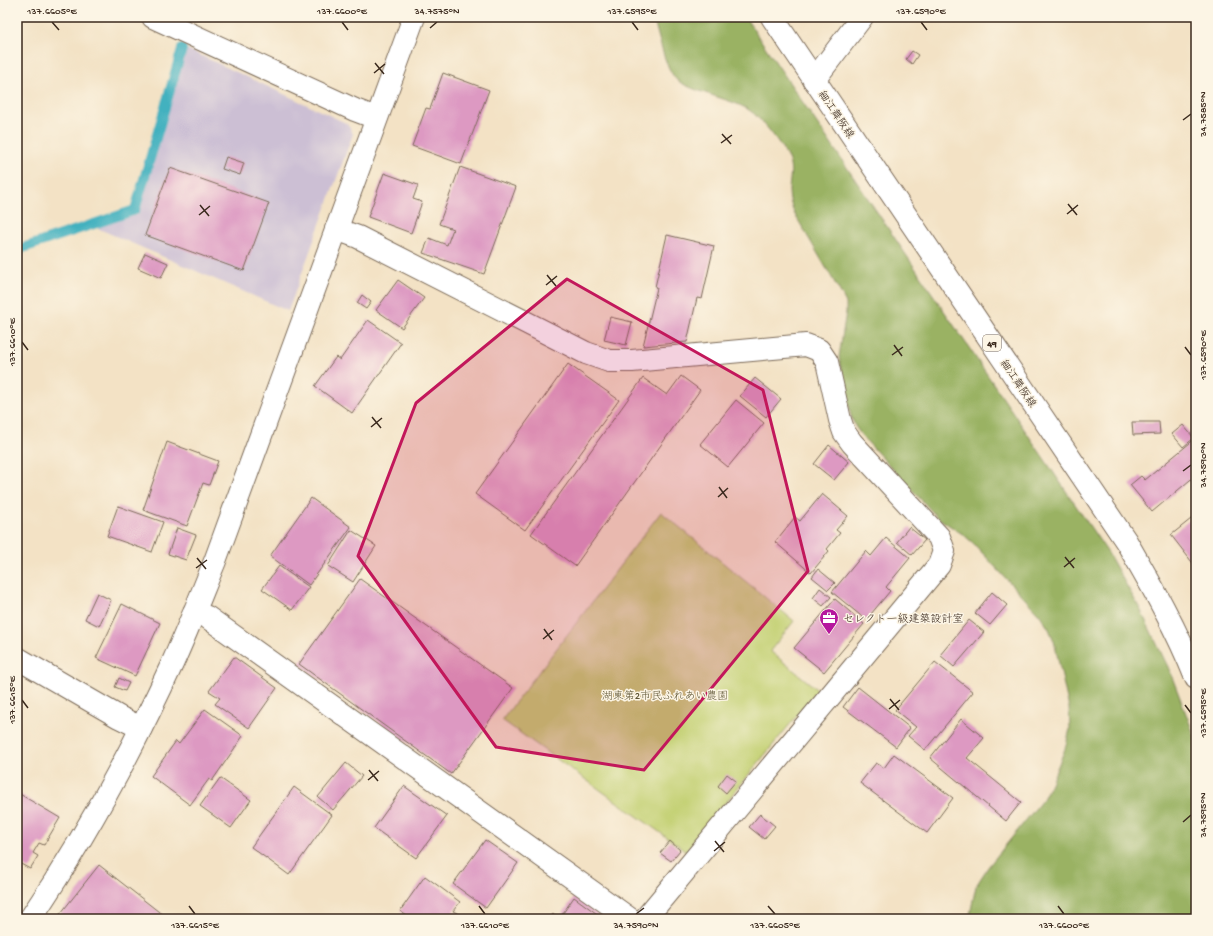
<svg xmlns="http://www.w3.org/2000/svg" width="1213" height="936" font-family="'Gochi Hand','Klee One',sans-serif">
	<style>
		.industrial { fill: #ccbfd4 }
		.green { fill: #c3d072; stroke: #7f7d48 }
		.forest { fill: #9ab264; stroke: #6a6e41 }
		.lines { fill: none; stroke-linecap: round; stroke-linejoin: round }
		.stream { stroke: #43b1bf; stroke-width: 10 }
		.building { fill: #dd99c2 }
		.minor-casing { stroke: #7b6a58; stroke-width: 24 }
		.tertiary-casing { stroke: #7b6a58; stroke-width: 24 }
		.primary-casing { stroke: #7b6a58; stroke-width: 24 }
		.minor { stroke: #fff; stroke-width: 22 }
		.tertiary { stroke: #fff; stroke-width: 22 }
		.primary { stroke: #fff; stroke-width: 22 }
		.marked { fill: #c2185b; fill-opacity: 0.2; stroke: #c2185b; stroke-width: 3; stroke-linejoin: round }
		.ticks { fill: none; stroke: #3b2a1e; stroke-width: 1.5 }
		.labels { text-anchor: middle; stroke-width: 3; stroke-linejoin: round; paint-order: stroke }
		.shield { fill: #fcf5e5; stroke: #75675a; stroke-width: 1 }
		.shield-label { font-size: 10px; font-weight: bold; fill: #3b2a1e }
		.street-label { font-size: 11px; fill: #3b2a1e; stroke: #fcf5e5 }
		.poi-label { font-size: 11px; fill: #3b2a1e; stroke: #fcf5e5; text-anchor: start }
		.park-label { font-size: 11px; fill: #5d5433; stroke: #fcf5e5 }
		.neatline { fill: none; stroke: #3b2a1e; stroke-width: 1.5 }
		.ticks-label { font-size: 10px; text-anchor: middle; fill: #3b2a1e }
	</style>
	<rect width="100%" height="100%" fill="#fcf5e5"/>
	<filter id="ink" filterUnits="userSpaceOnUse"><feTurbulence type="fractalNoise" baseFrequency=".025" numOctaves="2"/><feDisplacementMap in="SourceGraphic" scale="8" xChannelSelector="R" yChannelSelector="G"/><feConvolveMatrix kernelMatrix="1 2 1 2 8 2 1 2 1" color-interpolation-filters="sRGB"/></filter>
	<filter id="wash" filterUnits="userSpaceOnUse"><feTurbulence type="fractalNoise" baseFrequency=".012" numOctaves="4" result="noise"/><feDisplacementMap in="SourceGraphic" scale="16" xChannelSelector="R" yChannelSelector="G"/><feGaussianBlur stdDeviation="0.9" result="paint"/><feColorMatrix in="noise" values="0 0 0 0 0 0 0 0 0 0 0 0 0 0 0 0 0 1.4 0 .05"/><feComposite in="paint" operator="in"/></filter>
	<g filter="url(#wash)">
		<rect width="100%" height="100%" fill="#f3e2c5"/>
		<!-- industrial -->
		<path class="industrial" d="M187,49L348,124L353,134L288,311L97,228L139,214Z"/>
		<!-- green -->
		<path class="green" d="M661,512L794,621L770,651L818,690L686,851L502,720Z"/>
		<!-- forest -->
		<path class="forest" d="M653,17H745L1108,553L1140,609L1169,669L1196,740V919H969L976,886L988,867L1031,814L1043,799L1051,783L1065,749L1070,729L1069,708L1054,641L1049,629L1040,615L973,543L964,535L938,518L862,436L855,426L851,416L839,357L846,312V303L842,295L794,213C791,205 789,198 789,190C790,174 794,167 784,151C777,139 760,117 749,110C733,99 683,90 674,77C663,61 659,36 653,17Z"/>
		<g class="lines">
			<!-- stream -->
			<path class="stream" d="M17,250L135,210L182,49"/>
		</g>
		<g id="blocks">
			<!-- building -->
			<g class="building">
				<path d="M912,51L918,55L912,64L906,59Z"/>
				<path d="M443,73L489,90L461,164L412,146L426,108L430,109Z"/>
				<path d="M226,157L244,163L240,175L222,169Z"/>
				<path d="M460,167L516,187L484,274L423,253L429,238L447,245L453,229L439,224Z"/>
				<path d="M170,168L269,203L244,271L145,235Z"/>
				<path d="M384,173L418,185L413,199L422,202L411,233L368,217Z"/>
				<path d="M667,235L714,246L702,299L697,298L687,342L643,346L657,288L655,287Z"/>
				<path d="M145,253L168,263L161,278L138,268Z"/>
				<path d="M398,280L424,298L402,328L376,310Z"/>
				<path d="M362,295L371,302L366,309L357,303Z"/>
				<path d="M610,317L632,322L626,345L604,340Z"/>
				<path d="M368,320L401,343L352,413L315,386L336,357L340,360Z"/>
				<path d="M568,364L619,400L525,530L475,494Z"/>
				<path d="M681,376L700,390L575,566L531,534L643,378L667,395Z"/>
				<path d="M755,378L781,399L766,417L740,396Z"/>
				<path d="M736,400L764,423L728,467L700,444Z"/>
				<path d="M1132,422H1159L1160,434L1133,435Z"/>
				<path d="M1183,425L1194,438L1183,447L1172,434Z"/>
				<path d="M1196,438V475L1152,512L1130,485L1141,476L1145,480Z"/>
				<path d="M167,442L218,461L209,485L203,483L187,526L143,510Z"/>
				<path d="M829,445L849,462L834,480L814,464Z"/>
				<path d="M822,494L848,516L836,530L840,533L827,549L829,551L811,573L775,542L795,517L800,521Z"/>
				<path d="M311,498L351,527L309,585L270,556Z"/>
				<path d="M118,506L163,522L152,552L107,536Z"/>
				<path d="M1196,515V565L1195,566L1171,535Z"/>
				<path d="M909,527L925,540L912,555L897,542Z"/>
				<path d="M177,528L196,535L186,560L168,554Z"/>
				<path d="M351,530L376,546L353,582L328,566Z"/>
				<path d="M886,538L910,558L886,587L890,591L866,620L832,592L866,551L871,556Z"/>
				<path d="M279,566L309,587L292,610L262,589Z"/>
				<path d="M818,569L835,583L828,590L812,577Z"/>
				<path d="M360,579L513,688L451,774L299,664Z"/>
				<path d="M820,588L831,597L823,606L813,598Z"/>
				<path d="M992,592L1007,605L990,625L975,613Z"/>
				<path d="M97,593L111,600L99,626L85,619Z"/>
				<path d="M835,599L864,624L824,672L794,648Z"/>
				<path d="M122,604L160,623L135,676L96,658Z"/>
				<path d="M969,620L984,632L954,667L940,655Z"/>
				<path d="M234,657L277,688L249,728L215,704L220,698L209,691Z"/>
				<path d="M935,662L973,692L925,750L908,736L916,727L895,710Z"/>
				<path d="M119,678L129,683L125,691L115,687Z"/>
				<path d="M858,687L910,728L896,747L843,707Z"/>
				<path d="M205,709L243,736L212,781L209,779L190,805L151,776L176,741L179,744Z"/>
				<path d="M961,719L984,738L967,758L1021,802L1006,821L930,758Z"/>
				<path d="M894,754L953,798L927,833L860,783L876,763L884,768Z"/>
				<path d="M346,763L362,776L333,810L318,797Z"/>
				<path d="M727,774L736,781L726,793L718,786Z"/>
				<path d="M220,778L251,800L231,828L200,806Z"/>
				<path d="M404,786L447,816L416,858L374,828Z"/>
				<path d="M294,787L332,815L289,875L251,847Z"/>
				<path d="M18,793L60,818L44,845L39,843L33,853L38,856L30,869L17,862Z"/>
				<path d="M760,814L775,826L764,839L749,827Z"/>
				<path d="M485,840L518,863L486,908L453,884Z"/>
				<path d="M670,841L680,850L671,861L660,853Z"/>
				<path d="M99,865L168,919H58L57,918Z"/>
				<path d="M425,876L460,902L453,911L459,914L455,919H419L417,917L416,919H411L400,911Z"/>
				<path d="M574,897L604,919H549L553,914L559,919Z"/>
			</g>
		</g>
	</g>
	<g filter="url(#ink)">
		<use href="#blocks" fill-opacity="0" stroke="#7b6a58" stroke-width="1"/>
		<g class="lines">
			<!-- minor casing -->
			<g class="minor-casing">
				<g id="minor">
					<path d="M153,17L355,110L376,118"/>
					<path d="M814,80L862,17"/>
					<path d="M336,229L358,237L586,353L609,361H632L806,345L819,350L827,362L840,420L844,432L852,443L939,537L944,551L939,565L645,919"/>
					<path d="M194,612L207,617L630,919"/>
					<path d="M17,658L119,717L141,728"/>
				</g>
			</g>
			<!-- tertiary casing -->
			<g class="tertiary-casing">
				<path id="tertiary" d="M30,919C85,838 132,751 173,662C188,629 201,595 215,561L414,17"/>
			</g>
			<!-- primary casing -->
			<g class="primary-casing">
				<path id="primary" d="M772,17L1126,541C1152,586 1177,630 1196,678"/>
			</g>
			<!-- minor -->
			<use href="#minor" class="minor"/>
			<!-- tertiary -->
			<use href="#tertiary" class="tertiary"/>
			<!-- primary -->
			<use href="#primary" class="primary"/>
		</g>
	</g>
	<!-- marked area -->
	<path class="marked" d="M567,279L763,390L808,571L644,770L496,747L358,556L416,403Z"/>
	<!-- ticks -->
	<path class="ticks" d="M52,22L59,30M342,22L348,30M632,22L638,30M921,22L927,30M430,28L437,22M375,63L384,74M374,73L385,64M1183,120L1191,114M722,134L731,144M721,143L732,135M1068,204L1077,215M200,205L209,216M1067,214L1078,205M199,215L210,206M547,275L556,286M546,285L557,276M22,342L28,350M894,345L902,356M1185,347L1191,355M892,355L903,347M372,417L381,428M371,427L382,418M1183,471L1191,465M719,487L727,498M718,497L728,488M1065,557L1074,568M197,558L206,569M1064,567L1075,558M196,568L207,560M544,629L552,640M543,639L554,630M890,699L899,710M22,700L28,708M1185,705L1191,713M889,709L900,700M369,770L378,781M368,780L379,771M1183,822L1191,815M715,841L724,852M714,851L725,842M189,906L195,914M479,906L485,914M768,906L775,914M1058,906L1064,914M636,914L644,908"/>
	<!-- icons -->
	<defs>
		<g id="office-pin" transform="scale(1)"><path d="M0 17L-7.5 6A9.5 9.5 0 1 1 7.5 6Z" fill="#b5179e" stroke="#fcf5e5"/><path d="M-6-3h4V-5.5h4V-3h4V5H-6ZM-1-4.5V-3h2v-1.5ZM-6 0V1H6V0Z" fill="#fff"/></g>
	</defs>
	<g fill-rule="evenodd">
		<use href="#office-pin" x="829" y="618"/>
	</g>
	<g class="labels">
		<!-- shield labels -->
		<rect class="shield" x="983" y="335" width="18" height="16" rx="3"/>
		<g class="shield-label">
			<text x="992" y="347">49</text>
		</g>
		<!-- street labels -->
		<g class="street-label">
			<text transform="translate(837 114) rotate(56)" y="4">細江舞阪線</text>
			<text transform="translate(1019 383) rotate(56)" y="4">細江舞阪線</text>
		</g>
		<!-- poi labels -->
		<g class="poi-label">
			<text x="843" y="622">セレクト一級建築設計室</text>
		</g>
		<!-- park labels -->
		<g class="park-label">
			<text x="665" y="699">湖東第2市民ふれあい農園</text>
		</g>
	</g>
	<!-- margin -->
	<rect width="1213" height="936" fill="none" stroke="#fcf5e5" stroke-width="44"/>
	<rect x="22" y="22" width="1169" height="892" class="neatline"/>
	<g class="ticks-label">
		<text x="52" y="14">137.6605°E</text>
		<text x="342" y="14">137.6600°E</text>
		<text x="437" y="14">34.7575°N</text>
		<text x="632" y="14">137.6595°E</text>
		<text x="921" y="14">137.6590°E</text>
		<text transform="translate(1202 114) rotate(-90)" y="4">34.7585°N</text>
		<text transform="translate(11 342) rotate(-90)" y="4">137.6610°E</text>
		<text transform="translate(1202 355) rotate(-90)" y="4">137.6590°E</text>
		<text transform="translate(1202 465) rotate(-90)" y="4">34.7590°N</text>
		<text transform="translate(11 700) rotate(-90)" y="4">137.6615°E</text>
		<text transform="translate(1202 713) rotate(-90)" y="4">137.6595°E</text>
		<text transform="translate(1202 815) rotate(-90)" y="4">34.7595°N</text>
		<text x="195" y="928">137.6615°E</text>
		<text x="485" y="928">137.6610°E</text>
		<text x="636" y="928">34.7590°N</text>
		<text x="775" y="928">137.6605°E</text>
		<text x="1064" y="928">137.6600°E</text>
	</g>
</svg>
